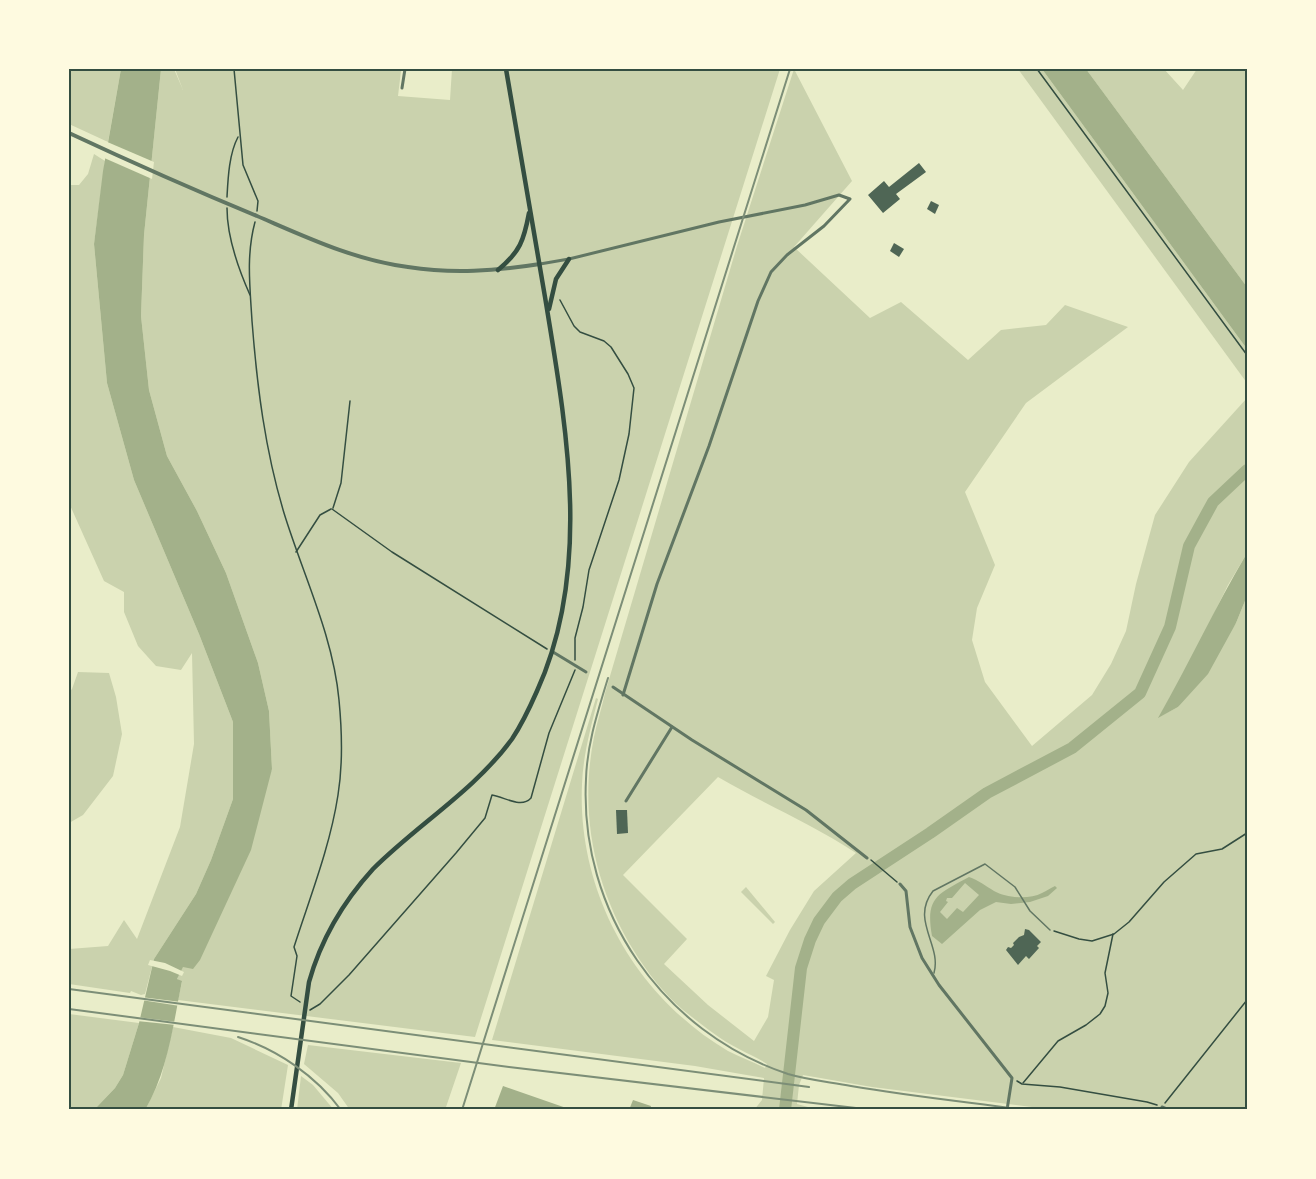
<svg xmlns="http://www.w3.org/2000/svg" width="1316" height="1179" font-family="'Asap Condensed',sans-serif">
	<style>
		.green { fill: #cad2ad; fill-rule: evenodd }
		.water { fill: #a3b18a; fill-rule: evenodd }
		.pier { fill: #e9edc9 }
		.lines { fill: none; stroke-linecap: round; stroke-linejoin: round }
		.river { stroke: #a3b18a; stroke-width: 12 }
		.building { fill: #4f6655 }
		.path { stroke: #344e41; stroke-width: 1.5 }
		.service { stroke: #617663; stroke-width: 1.5 }
		.minor { stroke: #617663; stroke-width: 3 }
		.tertiary { stroke: #617663; stroke-width: 4 }
		.secondary { stroke: #344e41; stroke-width: 4.5 }
		.rail { stroke: #7c8e77; stroke-width: 2 }
		.neatline { fill: none; stroke: #344e41; stroke-width: 2 }
	</style>
	<rect width="100%" height="100%" fill="#e9edc9"/>
	<!-- green -->
	<g class="green">
		<path d="M69,69H121L108,142L69,124Z"/>
		<path d="M161,69H174L183,90L175,69H395L401,71L398,96L450,100L452,69H780L475,1037L178,1000L182,982L177,979L272,769L269,711L258,663L226,573L197,511L167,456L149,390L141,316L144,235Z"/>
		<path d="M794,69L852,181L794,247L870,318L901,302L968,360L1001,330L1046,325L1065,305L1128,327L1026,403L965,492L995,565L977,608L972,640L985,682L1032,746L1092,695L1111,664L1126,631L1136,584L1155,515L1189,462L1247,398V553L1228,585L1193,656L1159,717L1178,707L1236,623L1247,596V1110H1056L872,1087L803,1075L799,1085L797,1104L808,1107V1110H754L762,1100L764,1078L695,1066L492,1040L596,698L598,699C591,726 583,756 582,784C577,892 635,996 728,1051C740,1057 753,1062 765,1068L767,1064C758,1058 748,1054 739,1049C719,1039 701,1024 683,1010C664,994 647,972 634,951C594,886 579,812 594,737C597,722 602,707 605,693L737,246ZM718,777C764,804 812,824 856,853L814,891L790,930L766,976L774,980L768,1017L754,1041L708,1005L664,964L687,939L623,875Z"/>
		<path d="M1018,69H1042L1247,349V383Z"/>
		<path d="M1086,69H1164L1183,90L1197,69H1247V287Z"/>
		<path d="M94,154L105,161L94,244L107,383L134,480L199,634L233,722V799L211,860L196,894L154,959L145,994L141,995L131,991L130,993L69,984V949L108,946L124,920L137,939L180,827L194,744L192,653L181,670L156,666L138,646L124,612V592L104,581L69,503V167L71,185H79L88,174Z"/>
		<path d="M78,672L109,673L116,697L122,734L113,776L83,815L69,823V692L72,689Z"/>
		<path d="M746,887L775,922L773,924L741,892Z"/>
		<path d="M69,1014L139,1023L123,1075L115,1088L94,1110H69Z"/>
		<path d="M173,1027L231,1038L288,1065L281,1110H145L161,1078Z"/>
		<path d="M308,1045L461,1063L445,1110H350L338,1093L304,1064Z"/>
		<path d="M301,1076L313,1085L334,1110H297Z"/>
	</g>
	<!-- water -->
	<g class="water">
		<path d="M121,69H161L144,235L141,316L149,390L167,456L197,511L226,573L258,663L269,711L272,769L251,850L200,960L193,969L183,967L177,979L182,981C173,1025 168,1071 145,1110H94L115,1088L123,1075L139,1023L154,959L196,894L211,860L233,799V722L199,634L134,480L107,383L94,244L103,171Z"/>
		<path d="M1042,69H1086L1247,287V349Z"/>
		<path d="M1247,553V596L1236,623L1208,674L1178,707L1158,718C1189,664 1215,607 1247,553Z"/>
		<path d="M969,877C978,880 986,886 994,891C1007,898 1029,900 1042,893C1047,891 1050,888 1055,886L1057,888L1048,896L1030,902L1011,904L996,902L980,910L942,944L932,936C925,897 938,894 969,877ZM965,883L979,895L963,912L957,908L947,919L940,912L948,902L946,901L947,898H952Z"/>
		<path d="M503,1086L572,1110H494Z"/>
		<path d="M633,1100L651,1106L650,1110H629Z"/>
	</g>
	<!-- pier -->
	<g class="pier">
		<path d="M105,141L154,162L152,179L102,157Z"/>
		<path d="M150,960L165,963L184,972L182,976L170,971L148,965Z"/>
		<path d="M141,997L181,1002L180,1006L141,1000Z"/>
		<path d="M137,1017L177,1022L176,1025L137,1021Z"/>
	</g>
	<g class="lines">
		<!-- river -->
		<path class="river" d="M785,1110L801,968L810,940L819,921L837,897L852,884L930,833L987,793L1072,748L1140,693L1170,627L1189,546L1213,502L1247,470"/>
	</g>
	<!-- building -->
	<g class="building">
		<path d="M919,163L926,172L896,194L900,199L883,213L868,195L884,181L889,187Z"/>
		<path d="M931,201L939,205L935,214L927,209Z"/>
		<path d="M894,243L904,249L899,257L890,251Z"/>
		<path d="M616,810H627L628,833L617,834Z"/>
		<path d="M1025,929L1029,930L1041,942L1037,946L1039,948L1029,959L1026,956L1018,965L1006,950L1008,947L1011,948L1014,945L1013,943L1019,937L1024,935Z"/>
	</g>
	<g class="lines">
		<!-- path -->
		<g class="path">
			<path d="M234,69L243,165L258,201L257,211"/>
			<path d="M1037,69L1247,355"/>
			<path d="M227,197C228,178 229,154 238,137"/>
			<path d="M227,208C227,238 238,268 250,295"/>
			<path d="M255,222C246,255 250,287 252,321C257,386 265,450 284,513C303,575 333,635 339,700C342,731 343,764 338,795C330,847 310,897 294,947L297,956L291,996L300,1002"/>
			<path d="M560,300L574,326L580,332L604,341L611,347L628,374L634,388L629,434L619,480L589,570L583,607L575,638V660"/>
			<path d="M333,508L341,483L350,401"/>
			<path d="M332,509L392,552L547,649"/>
			<path d="M296,552L320,515L331,509"/>
			<path d="M871,860L897,882"/>
			<path d="M1054,931L1079,939L1092,941L1114,934L1129,922L1164,882L1196,854L1222,849L1247,833"/>
			<path d="M310,1010L320,1004L349,975L456,853L485,818L492,795C505,797 521,809 531,798L549,733L575,670"/>
			<path d="M1017,1081L1022,1084L1060,1087L1147,1102L1157,1105"/>
			<path d="M1023,1083L1058,1041L1086,1025L1100,1014L1105,1006L1108,993L1105,973L1113,934"/>
			<path d="M1165,1103L1247,1000"/>
		</g>
		<!-- service -->
		<path class="service" d="M934,973C942,945 910,920 933,891L985,864L1015,887L1030,911L1050,930"/>
		<!-- minor -->
		<g class="minor">
			<path d="M402,88L405,69"/>
			<path d="M540,264L569,259L719,222L805,205L839,195L850,199L824,226L787,255L771,272L758,301L709,446L657,584L623,695"/>
			<path d="M553,652L586,672"/>
			<path d="M613,687L692,740L806,810L867,858"/>
			<path d="M626,801L672,727"/>
			<path d="M900,884L906,891L910,927L922,958L939,985L1012,1078L1007,1110"/>
			<path d="M1162,1107L1169,1110"/>
		</g>
		<!-- tertiary -->
		<path class="tertiary" d="M69,133C131,162 194,190 257,216C306,237 354,260 408,267C453,274 495,271 540,264"/>
		<!-- secondary -->
		<g class="secondary">
			<path d="M498,270C520,252 524,240 529,213"/>
			<path d="M549,309L556,279L569,259"/>
			<path d="M291,1110L309,982C321,939 343,902 373,869C418,824 474,791 512,739C522,724 530,707 537,691C593,568 566,425 545,297C532,221 519,145 506,69"/>
		</g>
		<!-- rail -->
		<g class="rail">
			<path d="M608,678C598,711 587,744 586,779C579,911 662,1032 788,1074C808,1080 830,1082 851,1086C909,1096 967,1102 1026,1110"/>
			<path d="M69,989L809,1087"/>
			<path d="M69,1009L509,1067L873,1110"/>
			<path d="M238,1037C278,1050 316,1076 341,1110"/>
			<path d="M462,1110L790,69"/>
		</g>
	</g>
	<!-- border -->
	<rect width="1316" height="1179" fill="none" stroke="#fefae0" stroke-width="141"/>
	<rect x="70" y="70" width="1176" height="1038" class="neatline"/>
</svg>
